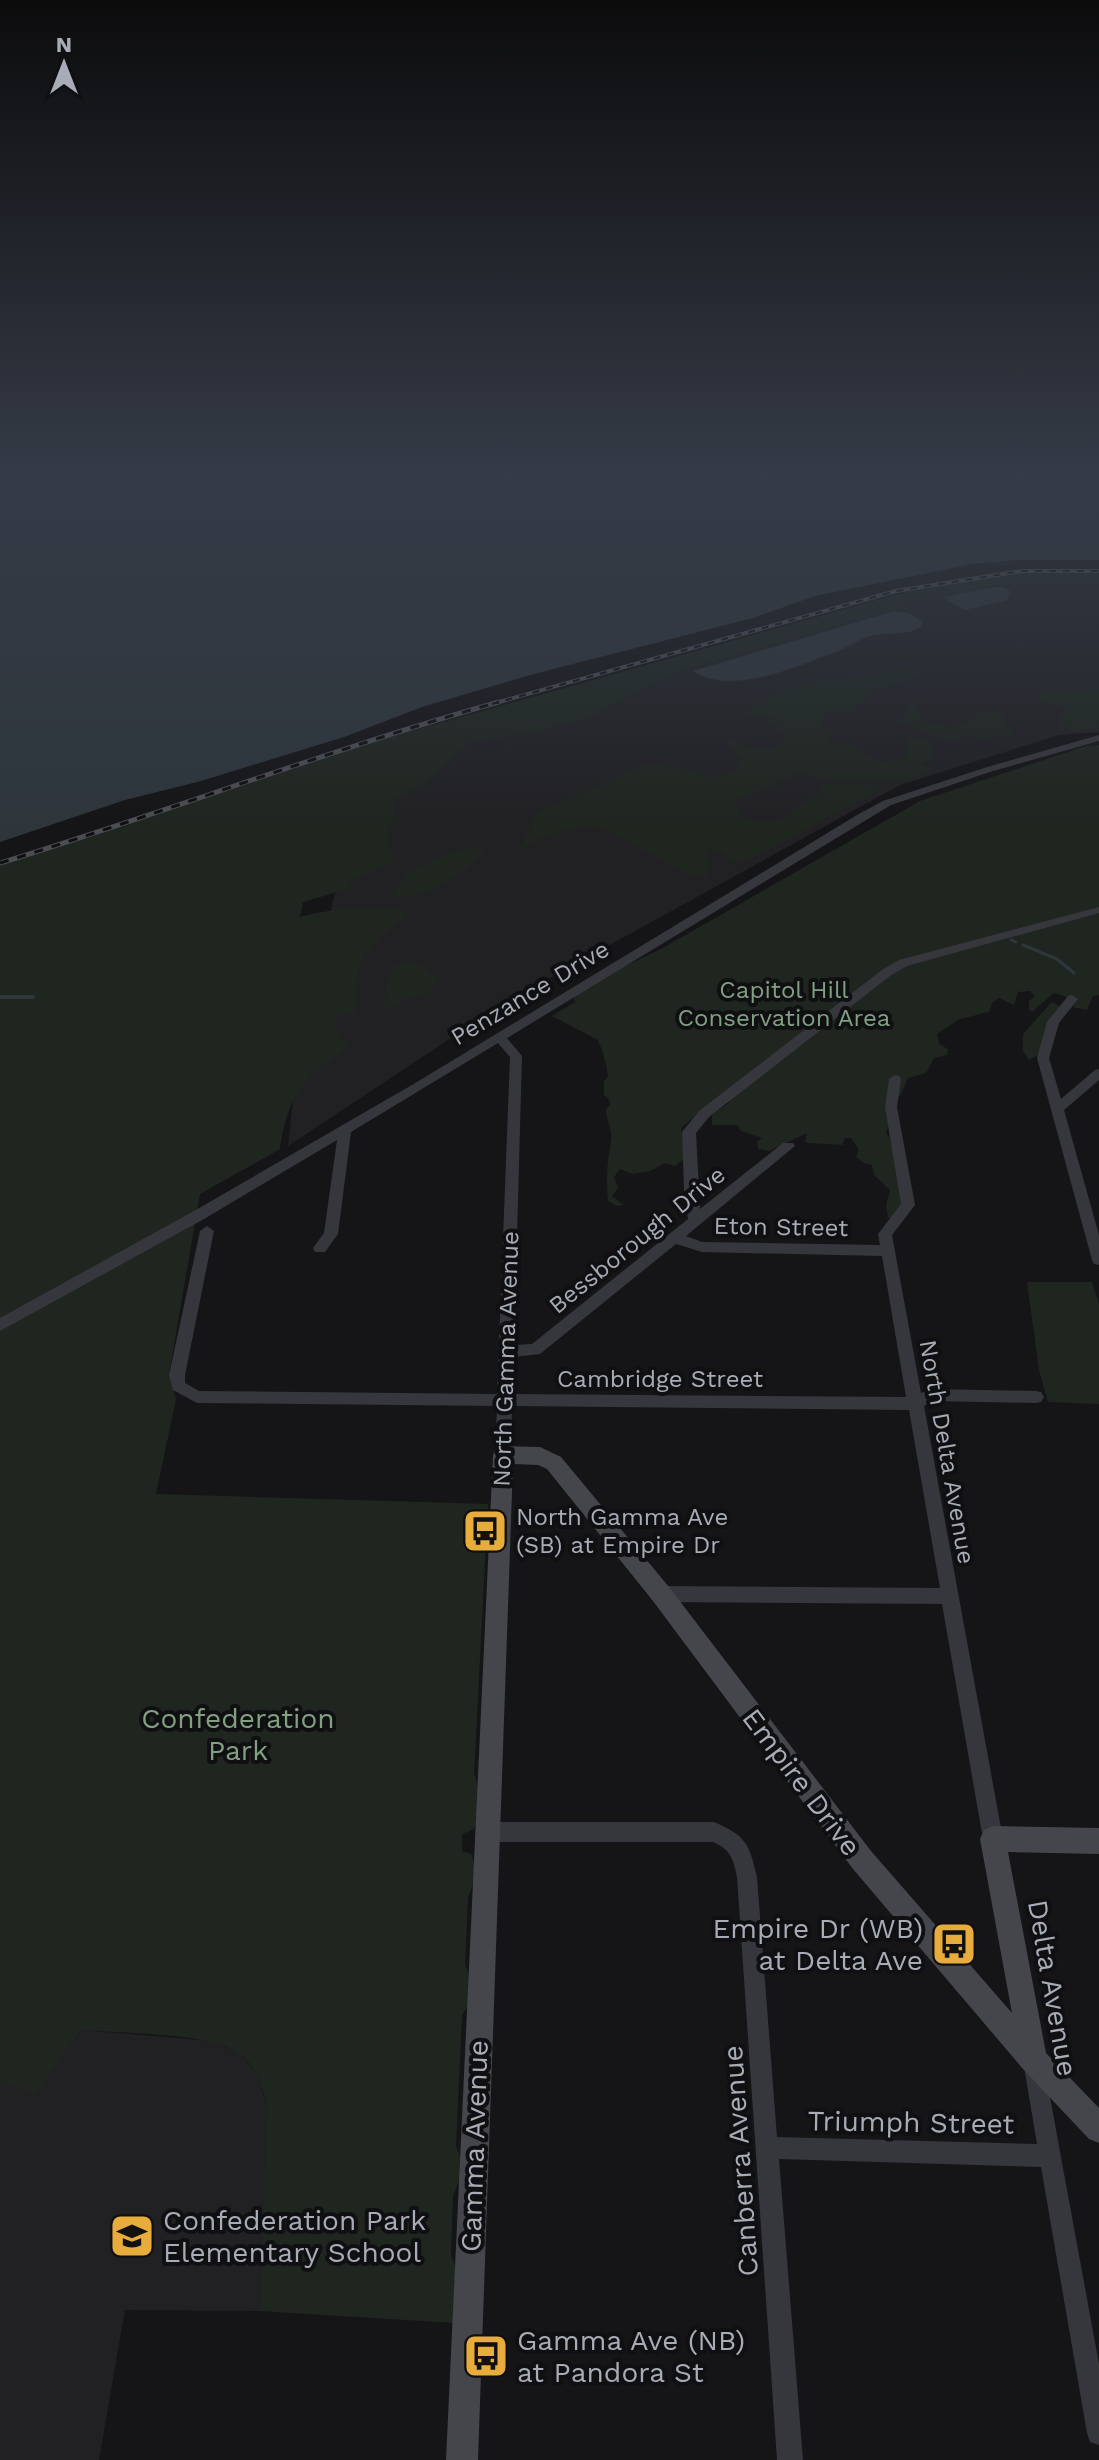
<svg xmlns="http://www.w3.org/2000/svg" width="1099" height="2460" font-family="'Work Sans',sans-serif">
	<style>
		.built { fill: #212124 }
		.green { fill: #1f2620 }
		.water { fill: #2e363c }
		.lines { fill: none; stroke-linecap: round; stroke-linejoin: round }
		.stream-far1 { stroke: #2e363c; stroke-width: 3 }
		.stream { stroke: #2e363c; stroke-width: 4 }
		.street { fill: #36373c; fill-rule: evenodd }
		.secondary { fill: #44464b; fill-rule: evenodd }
		.rail-far1-casing { stroke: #4b4d52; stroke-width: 4 }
		.rail-casing { stroke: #4b4d52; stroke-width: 5 }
		.rail-far1 { stroke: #101012; stroke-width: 2; stroke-dasharray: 7; stroke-linecap: butt }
		.rail { stroke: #101012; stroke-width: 3; stroke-dasharray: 9; stroke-linecap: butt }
		.labels { text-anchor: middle; stroke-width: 8; stroke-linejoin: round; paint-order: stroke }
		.park-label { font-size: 24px; fill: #80a081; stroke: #101012 }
		.street-label { font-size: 24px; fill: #a8acb6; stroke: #101012 }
		.poi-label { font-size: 24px; fill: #a8acb6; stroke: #101012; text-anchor: start }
		.near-park-label { font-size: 28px; fill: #80a081; stroke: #101012 }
		.near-street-label { font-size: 28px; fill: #a8acb6; stroke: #101012 }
		.near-poi-label { font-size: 28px; fill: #a8acb6; stroke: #101012; text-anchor: start }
	</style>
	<rect width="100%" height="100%" fill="#151517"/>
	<!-- built -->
	<g class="built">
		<path d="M1099,575V732L1059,735L900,785L501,1005L288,1146L296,1073L362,766L988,576Z"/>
		<path d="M81,2030L213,2041L239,2052L257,2074L267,2106V2136L260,2311L125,2310L99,2460H0V2081L36,2092Z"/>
	</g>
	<!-- green -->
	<g class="green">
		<path d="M1049,570L1099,571V580L1046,579L949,593L677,672L590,717L538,732L470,742L426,784L396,799L394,819L386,839L393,856L392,863L353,880L348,889L303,902L300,917C321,910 394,901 409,915C367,943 354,960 356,1011L336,1016L337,1036L349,1047C304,1078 288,1093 280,1149L200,1194L169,1374L176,1399L156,1494L488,1504L474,1774C479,1785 483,1817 474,1828C472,1830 465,1833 462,1834V1851L471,1854C478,1867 474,1885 468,1897L465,1965L470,1977L468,2006L462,2015L456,2146L461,2160L460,2179L453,2195L451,2255L456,2268L455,2323L260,2311L267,2106C262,2086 255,2064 237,2052C212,2033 116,2033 81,2030L36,2093L0,2081V864L103,833L383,739L935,584L996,573Z"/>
		<path d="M905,668H916L920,673L910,680L874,690L852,712L826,713L817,724L829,729L843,730L832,732L830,743L844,742C869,753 873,772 907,755L908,737L922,738L932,743L931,753L934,759L920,764L934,769L907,781H843L800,774L734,802L740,809L737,815C782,834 786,811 822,793L817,787C835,781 864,783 881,789L749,860L734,862L721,852L707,850L708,876L687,874L608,830C576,822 549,834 521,848L534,818L541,811L647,764L679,767L713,778L736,770L741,760L723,737C745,743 763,763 786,736L776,725L763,720L776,719L742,714L776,695L809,682L876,676Z"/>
		<path d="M1099,690V728L1072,732L1061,725L1059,715L1071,708L1037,701L1043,691Z"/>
		<path d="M912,699L917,702L914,706C921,722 943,728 959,725C967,724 969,717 975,714C983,710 991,713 1000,709L1004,723L1016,734L978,739L967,736L956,740L937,738L896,721L906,719L900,711L907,709Z"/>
		<path d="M1099,745V995L1093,996L1087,1010L1073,1007L1076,1000L1054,993L1032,1012L1029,1010V1001L1035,996L1030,991L1018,992L1014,1005L999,998L992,1003L989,1012L960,1019L937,1034L939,1044L948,1049L947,1055L934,1058L926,1073L908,1078L901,1094L885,1113L889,1123L886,1133L890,1138L905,1204L893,1219L888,1217L886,1205L890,1190L874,1175L872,1165L864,1163L856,1157L859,1150L851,1138H845L842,1145L809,1143L805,1142L807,1133L769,1151L758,1149L757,1142L762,1138L741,1131L737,1125H712V1115L730,1102L722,1097L705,1107L681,1128L685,1158L675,1166L665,1163L650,1171L632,1174L620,1169L614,1177L618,1188L612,1196L624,1205L617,1206L608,1201C606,1175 607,1166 611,1141C613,1131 606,1120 606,1109L610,1105L609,1099L604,1095V1081L608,1077C607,1066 603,1052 598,1040L552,1016L575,1002L573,996L602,977L661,949L920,801L1086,746Z"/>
		<path d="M475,846L485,848C459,877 433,899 392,897L406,873L453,851Z"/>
		<path d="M411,960L441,980L425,995L413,996L382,1012L388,980L395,966Z"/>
		<path d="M1052,1002L1061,1007L1042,1053L1029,1060L1023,1051V1034Z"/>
		<path d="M1027,1282H1092L1099,1304V1404L1048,1402L1039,1370Z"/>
	</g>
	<!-- water -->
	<g class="water">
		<path d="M0,477H1099V560H1017L972,564L815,596L753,618L530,675L422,707L344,737L201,781L125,800L0,842Z"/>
		<path d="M995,587H1004L1010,591L1007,600L965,610L942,597Z"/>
		<path d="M894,611L909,613L923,622L921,627C906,636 891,632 874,635C863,637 851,646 840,650C802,665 730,697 693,671Z"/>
	</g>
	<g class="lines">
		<!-- stream-far1 -->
		<g class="stream-far1">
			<path d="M1011,940L1016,942"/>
			<path d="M1023,945L1057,959L1074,973"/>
		</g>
		<!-- stream -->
		<path class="stream" d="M0,997H33"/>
		<!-- street -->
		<g class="street">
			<path d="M1099,735V741L993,771L891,805L507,1038L522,1056L514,1345L532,1344L688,1219L684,1190L682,1132L699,1111L882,970L899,960L1099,907V913L907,966L890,976L709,1117L696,1133L700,1209L783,1143H793L795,1146L686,1236L702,1242L880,1245L878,1234L901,1204L885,1107L889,1079L895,1075L899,1076L901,1079L897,1107L915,1205L892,1235L921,1393L932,1389L1036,1391L1041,1392L1044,1397L1041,1402L1036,1403L934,1401L924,1406L1003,1839L1000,1846L993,1849L986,1846L983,1839L942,1604L661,1602L655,1600L652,1594L655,1588L661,1586L940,1588L909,1410L512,1406L511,1455L509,1460L503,1462L497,1460L495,1455L497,1406L197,1403L173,1390L169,1375L200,1231L207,1226L214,1231L185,1375V1383L199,1391L497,1394L510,1057L498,1043L351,1132L338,1234L325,1252H315L313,1248L324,1233L337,1140L204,1219L0,1331V1318L194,1211L417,1082L857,815L883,801L987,767ZM676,1244L702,1252L882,1256L906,1397L513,1394L514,1357L540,1354Z"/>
			<path d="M1072,995L1078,999L1059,1023L1049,1058L1061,1099L1095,1070L1099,1069V1080L1064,1110L1099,1235V1265L1094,1264L1092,1260L1037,1058L1047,1022L1068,996Z"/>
			<path d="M486,1822H714C746,1836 749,1843 757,1877L777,2137L1037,2144L1024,2067L1027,2059L1035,2056L1043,2059L1099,2364V2445L1090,2442L1087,2433L1041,2167L779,2159L803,2460H777L737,1877C733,1858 731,1850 713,1842H486L479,1839L476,1832L479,1825Z"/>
		</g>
		<!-- secondary -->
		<path class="secondary" d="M503,1446L540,1447L561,1457L669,1587L871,1851L1012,2013L980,1839L984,1830L993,1826L1099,1828V1854L1008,1852L1046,2053L1099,2108V2143L1089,2139L1023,2069L853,1869L653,1601L547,1469L538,1465L513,1464L478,2460H446L493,1455L496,1449Z"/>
		<!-- rail-far1 casing -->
		<g class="rail-far1-casing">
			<path id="rail-far1" d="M492,704L896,591L1022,571H1099"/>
		</g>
		<!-- rail casing -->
		<g class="rail-casing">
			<path id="rail" d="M0,863C167,812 331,749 499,702"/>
		</g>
		<!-- rail-far1 -->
		<use href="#rail-far1" class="rail-far1"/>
		<!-- rail -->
		<use href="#rail" class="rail"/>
	</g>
	<!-- sky -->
	<linearGradient id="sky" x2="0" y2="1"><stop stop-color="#0c0c0d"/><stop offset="0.58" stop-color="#353b47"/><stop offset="1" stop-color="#353b47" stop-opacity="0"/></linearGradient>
	<rect width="1099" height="822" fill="url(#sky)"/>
	<!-- icons -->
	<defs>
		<g id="bus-square" transform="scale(2.3)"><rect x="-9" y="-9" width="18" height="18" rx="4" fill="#e8ac3c" stroke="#101012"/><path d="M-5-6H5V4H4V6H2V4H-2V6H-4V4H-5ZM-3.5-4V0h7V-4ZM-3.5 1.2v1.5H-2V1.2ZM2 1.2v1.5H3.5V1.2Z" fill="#111"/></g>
		<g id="school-square" transform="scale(2.3)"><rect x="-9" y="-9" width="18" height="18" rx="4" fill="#e8ac3c" stroke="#101012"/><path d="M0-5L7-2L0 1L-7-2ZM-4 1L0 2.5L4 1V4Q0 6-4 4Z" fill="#111"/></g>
	</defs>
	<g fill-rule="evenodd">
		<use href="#bus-square" x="485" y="1531"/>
		<use href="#bus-square" x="954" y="1944"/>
		<use href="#school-square" x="132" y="2236"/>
		<use href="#bus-square" x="486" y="2356"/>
	</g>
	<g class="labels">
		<!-- park labels -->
		<g class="park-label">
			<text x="784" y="998">Capitol Hill<tspan x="784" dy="28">Conservation Area</tspan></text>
		</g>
		<!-- street labels -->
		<g class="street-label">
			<text transform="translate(530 993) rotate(-31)" y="8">Penzance Drive</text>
			<text transform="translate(781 1227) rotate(1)" y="8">Eton Street</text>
			<text transform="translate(637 1240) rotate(-39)" y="8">Bessborough Drive</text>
			<text transform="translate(506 1359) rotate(-88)" y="8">North Gamma Avenue</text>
			<text x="660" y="1387">Cambridge Street</text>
			<text transform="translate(947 1452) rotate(80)" y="8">North Delta Avenue</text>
		</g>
		<!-- poi labels -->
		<g class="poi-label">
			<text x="516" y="1525">North Gamma Ave<tspan x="516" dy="28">(SB) at Empire Dr</tspan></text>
		</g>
		<!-- near-park labels -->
		<g class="near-park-label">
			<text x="238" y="1728">Confederation<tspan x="238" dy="32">Park</tspan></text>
		</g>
		<!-- near-street labels -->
		<g class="near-street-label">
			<text transform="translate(802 1782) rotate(53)" y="10">Empire Drive</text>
			<text transform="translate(1053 1988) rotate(80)" y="10">Delta Avenue</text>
			<text transform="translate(911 2122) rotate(1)" y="10">Triumph Street</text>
			<text transform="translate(474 2146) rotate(-88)" y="10">Gamma Avenue</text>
			<text transform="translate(740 2161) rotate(-94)" y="10">Canberra Avenue</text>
		</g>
		<!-- near-poi labels -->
		<g class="near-poi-label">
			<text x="923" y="1938" text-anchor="end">Empire Dr (WB)<tspan x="923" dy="32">at Delta Ave</tspan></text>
			<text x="163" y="2230">Confederation Park<tspan x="163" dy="32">Elementary School</tspan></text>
			<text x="517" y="2350">Gamma Ave (NB)<tspan x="517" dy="32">at Pandora St</tspan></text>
		</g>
	</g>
	<!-- north arrow -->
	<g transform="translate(64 64)" stroke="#101012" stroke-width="6" paint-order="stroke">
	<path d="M0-6L14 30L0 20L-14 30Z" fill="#a8acb6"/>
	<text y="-12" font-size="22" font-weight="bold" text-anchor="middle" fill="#a8acb6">N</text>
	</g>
</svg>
